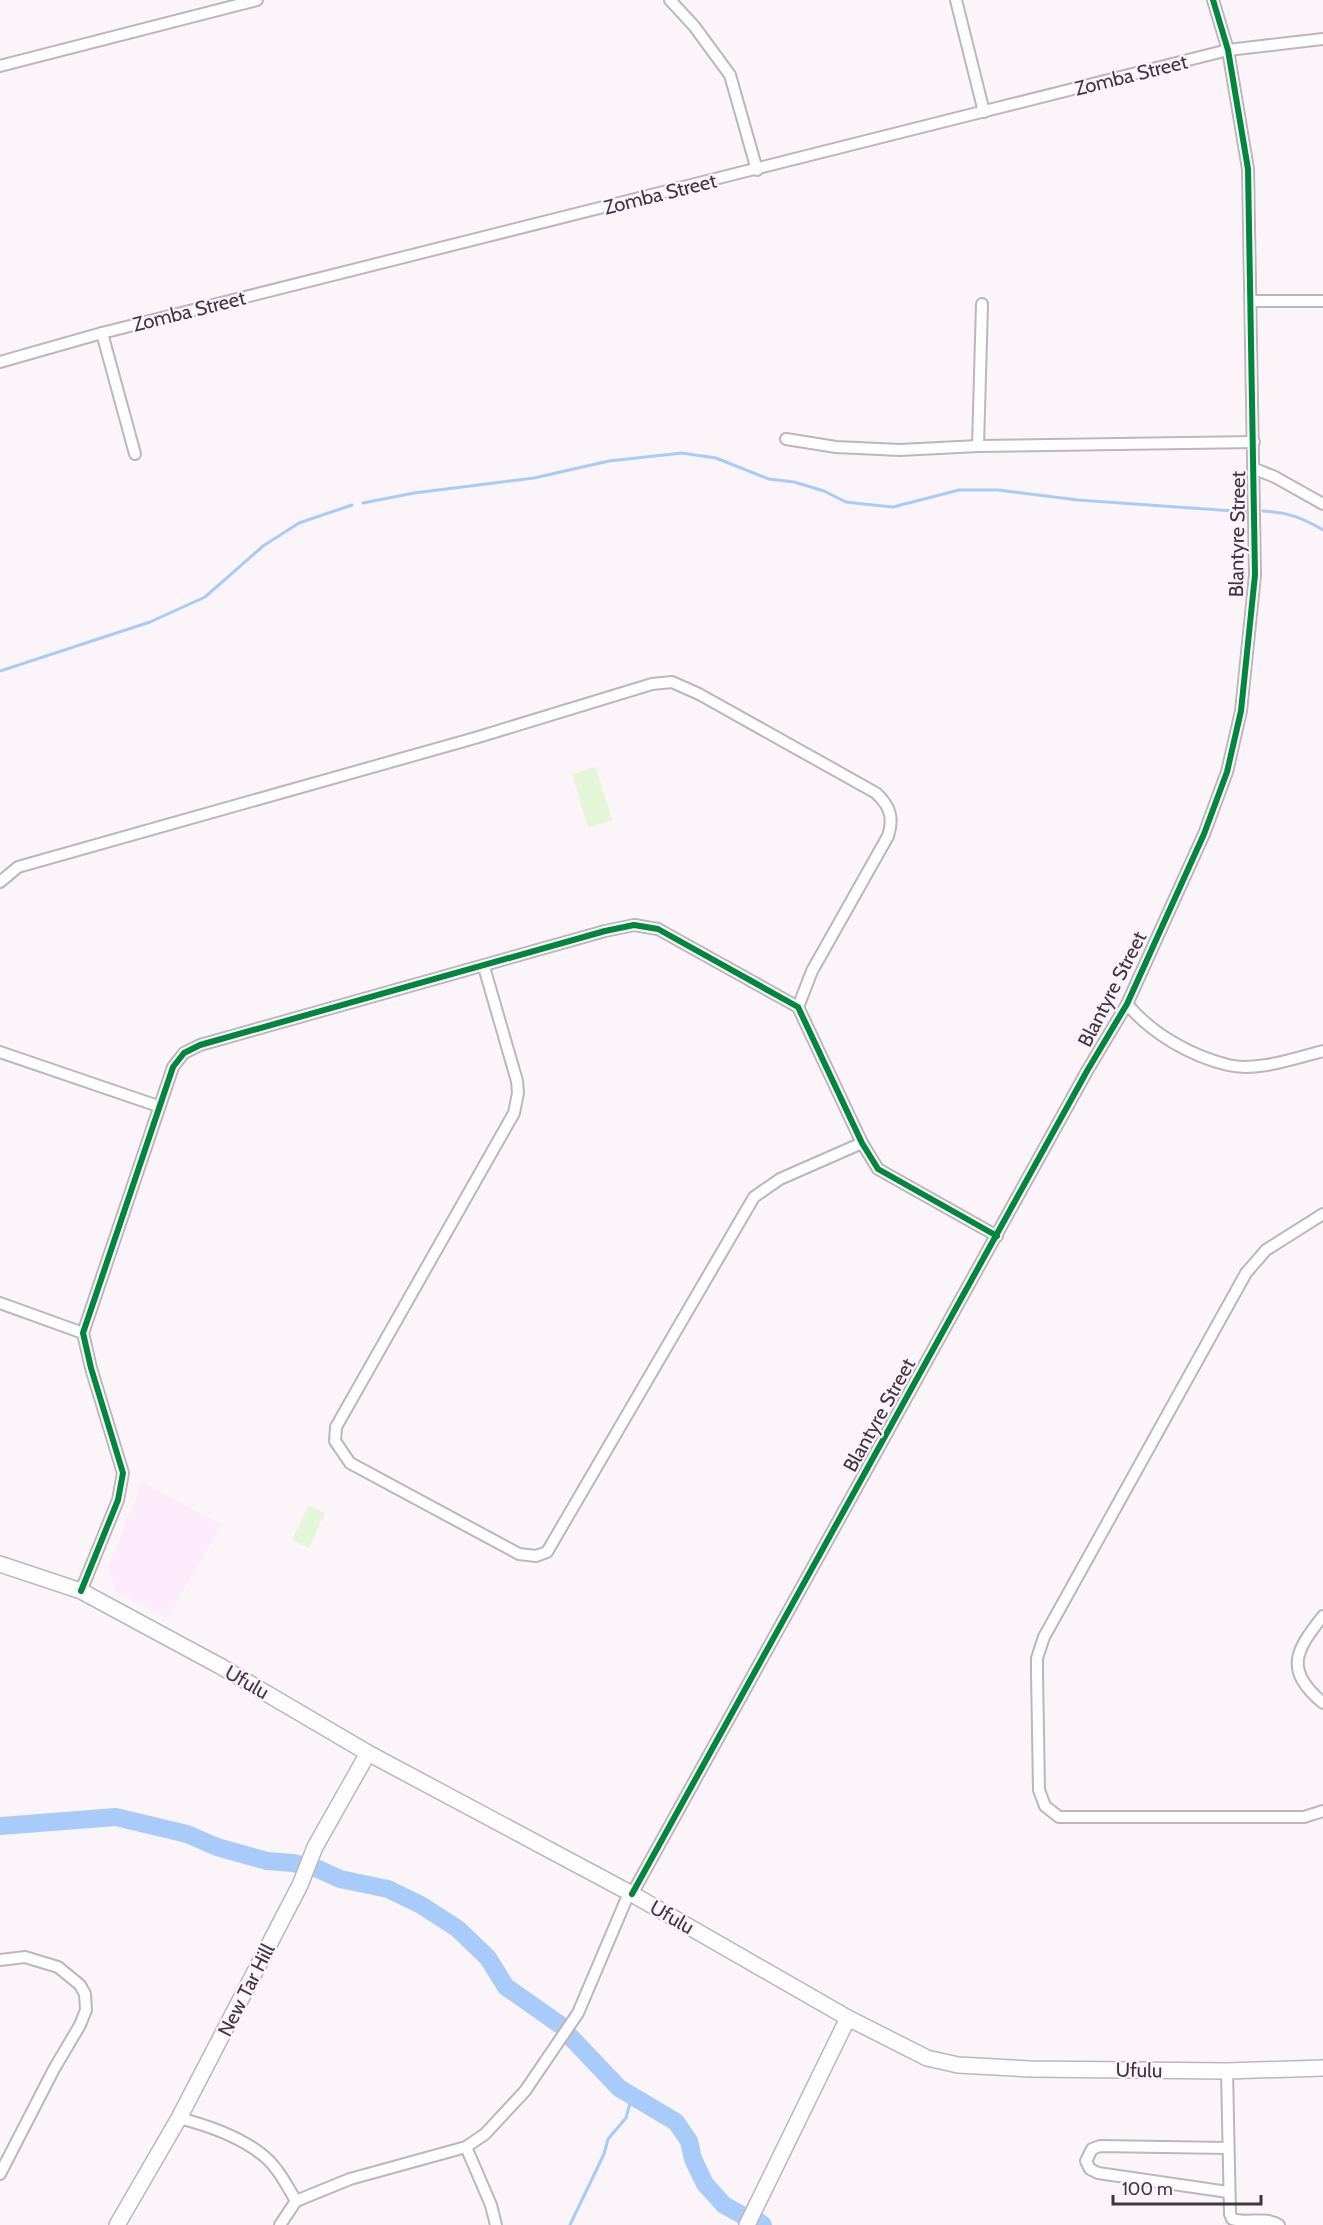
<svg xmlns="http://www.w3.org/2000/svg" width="1323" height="2225" font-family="Cabin,sans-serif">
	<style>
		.built { fill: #fcecfb }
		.grass { fill: #e5f5d8 }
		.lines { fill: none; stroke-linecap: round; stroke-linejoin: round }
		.stream { stroke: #a8cbf9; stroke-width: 3 }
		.river { stroke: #a8cbf9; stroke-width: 18 }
		.street-casing { stroke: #bdb6bc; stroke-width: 14 }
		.secondary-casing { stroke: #bdb6bc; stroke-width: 18 }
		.street { stroke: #fefefe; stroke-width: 10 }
		.secondary { stroke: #fefefe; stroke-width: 15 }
		.cycleway-casing { stroke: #fdf3fc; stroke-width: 10 }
		.cycleway { stroke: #00873e; stroke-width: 6 }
		.labels { text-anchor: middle; stroke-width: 4.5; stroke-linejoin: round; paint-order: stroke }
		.street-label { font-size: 20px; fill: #3f363f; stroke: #fdf3fc }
	</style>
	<rect width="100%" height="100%" fill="#fbf5fa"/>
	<!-- built -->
	<path class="built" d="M142,1482L222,1525L167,1618L116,1592L108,1568Z"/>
	<!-- grass -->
	<g class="grass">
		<path d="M596,767L612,820L588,828L572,774Z"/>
		<path d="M308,1506L325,1513L309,1548L292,1540Z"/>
	</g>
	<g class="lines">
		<!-- stream -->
		<g class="stream">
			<path d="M363,503L414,493L534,478L609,461L682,453L716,458L769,479L794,482L824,491L846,502L863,504L893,507L959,490H998L1078,500L1248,512"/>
			<path d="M1263,511C1287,512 1303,518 1323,530"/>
			<path d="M0,671L150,622L205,597L263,546L299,523L352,505"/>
			<path d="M570,2225L604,2154L608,2139L626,2118L632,2096"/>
		</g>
		<!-- river -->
		<g class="river">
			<path d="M0,1826L116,1817L187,1834L217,1847L267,1861L293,1863L318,1869L340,1879L388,1889L421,1905L458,1929L488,1958L506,1987L559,2024"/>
			<path d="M566,2032L619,2088L676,2122L689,2141L693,2159L705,2184L724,2205L742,2215"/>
			<path d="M759,2222L763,2225"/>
		</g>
		<!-- street casing -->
		<g class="street-casing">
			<g id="street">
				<path d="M670,0L694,26L730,75L757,170"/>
				<path d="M956,0L984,112"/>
				<path d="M0,66L257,0"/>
				<path d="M1251,301H1323"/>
				<path d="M102,333L135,454"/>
				<path d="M0,362L102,333L1228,50L1323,39"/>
				<path d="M786,439L836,447L900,450L978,446L1254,442"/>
				<path d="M978,446L982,304"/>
				<path d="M1255,469L1275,477L1323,504"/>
				<path d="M0,882L18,867L475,738L652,684L672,682L699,694L876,793C890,806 894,818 888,836L812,971L798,1007"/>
				<path d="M484,967L517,1081L518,1093L514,1113L336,1427L335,1441L350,1463L519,1554L536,1556L547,1552L754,1197L780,1179L862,1143"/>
				<path d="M1127,1004C1152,1034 1191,1056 1228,1065C1257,1072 1295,1058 1323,1051"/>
				<path d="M0,1052L158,1106"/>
				<path d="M1323,1214L1266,1250L1246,1273L1044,1637L1037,1658V1673L1039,1790L1045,1806L1059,1817H1304L1323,1811"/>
				<path d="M0,1303L83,1333"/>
				<path d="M81,1591L118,1500L123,1473L91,1368L83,1333L173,1067L184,1053L200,1045L605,931L634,925L658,929L798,1007L862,1143L878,1169L997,1236"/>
				<path d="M1323,1616C1295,1651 1284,1670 1323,1703"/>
				<path d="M632,1894L1087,1071L1127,1004L1204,834L1227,772L1241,711L1255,575L1248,169L1228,50L1213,0"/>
				<path d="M0,1960L25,1957L58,1967L80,1985L85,1994L86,2010L80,2025L54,2069L0,2174"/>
				<path d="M1227,2071L1230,2214L1232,2219C1247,2224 1266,2216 1279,2225"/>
				<path d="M179,2118C206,2125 238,2136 260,2153C276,2164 286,2184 296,2201"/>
				<path d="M466,2147L491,2205L496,2225"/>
				<path d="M1227,2148L1100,2146L1092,2149L1086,2161L1090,2169L1098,2173L1228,2192"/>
				<path d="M280,2225L296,2201L350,2179L466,2147L485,2134L525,2091L578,2013L629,1893"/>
			</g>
		</g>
		<!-- secondary casing -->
		<g class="secondary-casing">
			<g id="secondary">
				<path d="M0,1564L81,1591L220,1666L368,1753L632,1894L848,2018L927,2058L958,2065L1030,2069L1227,2071L1323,2068"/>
				<path d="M117,2225L179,2118L300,1885L315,1847L368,1753"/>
				<path d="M747,2225L848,2018"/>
			</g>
		</g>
		<!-- street -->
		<use href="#street" class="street"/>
		<!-- secondary -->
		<use href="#secondary" class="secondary"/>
		<!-- cycleway casing -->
		<g class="cycleway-casing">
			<g id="cycleway">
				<path d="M81,1591L118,1500L123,1473L91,1368L83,1333L173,1067L184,1053L200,1045L605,931L634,925L658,929L798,1007L862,1143L878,1169L997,1236"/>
				<path d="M632,1894L1087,1071L1127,1004L1204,834L1227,772L1241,711L1255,575L1248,169L1228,50L1213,0"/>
			</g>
		</g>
		<!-- cycleway -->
		<use href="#cycleway" class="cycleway"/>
	</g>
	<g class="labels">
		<!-- street labels -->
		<g class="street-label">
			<text transform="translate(1131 75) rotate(-14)" y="7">Zomba Street</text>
			<text transform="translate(660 194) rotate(-14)" y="7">Zomba Street</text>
			<text transform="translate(189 311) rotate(-14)" y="7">Zomba Street</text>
			<text transform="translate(1237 534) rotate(-89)" y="7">Blantyre Street</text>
			<text transform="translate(1112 989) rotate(-63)" y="7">Blantyre Street</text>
			<text transform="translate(879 1415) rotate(-61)" y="7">Blantyre Street</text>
			<text transform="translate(247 1682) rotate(30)" y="7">Ufulu</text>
			<text transform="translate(672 1917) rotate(30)" y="7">Ufulu</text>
			<text transform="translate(246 1990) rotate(-63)" y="7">New Tar Hill</text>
			<text transform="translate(1139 2070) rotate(1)" y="7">Ufulu</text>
		</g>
	</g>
	<!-- scale -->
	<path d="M1113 2195v9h148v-9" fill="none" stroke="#3f363f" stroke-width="3"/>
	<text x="1122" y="2195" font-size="18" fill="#3f363f" stroke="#fdf3fc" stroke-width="4.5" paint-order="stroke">100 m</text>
</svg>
